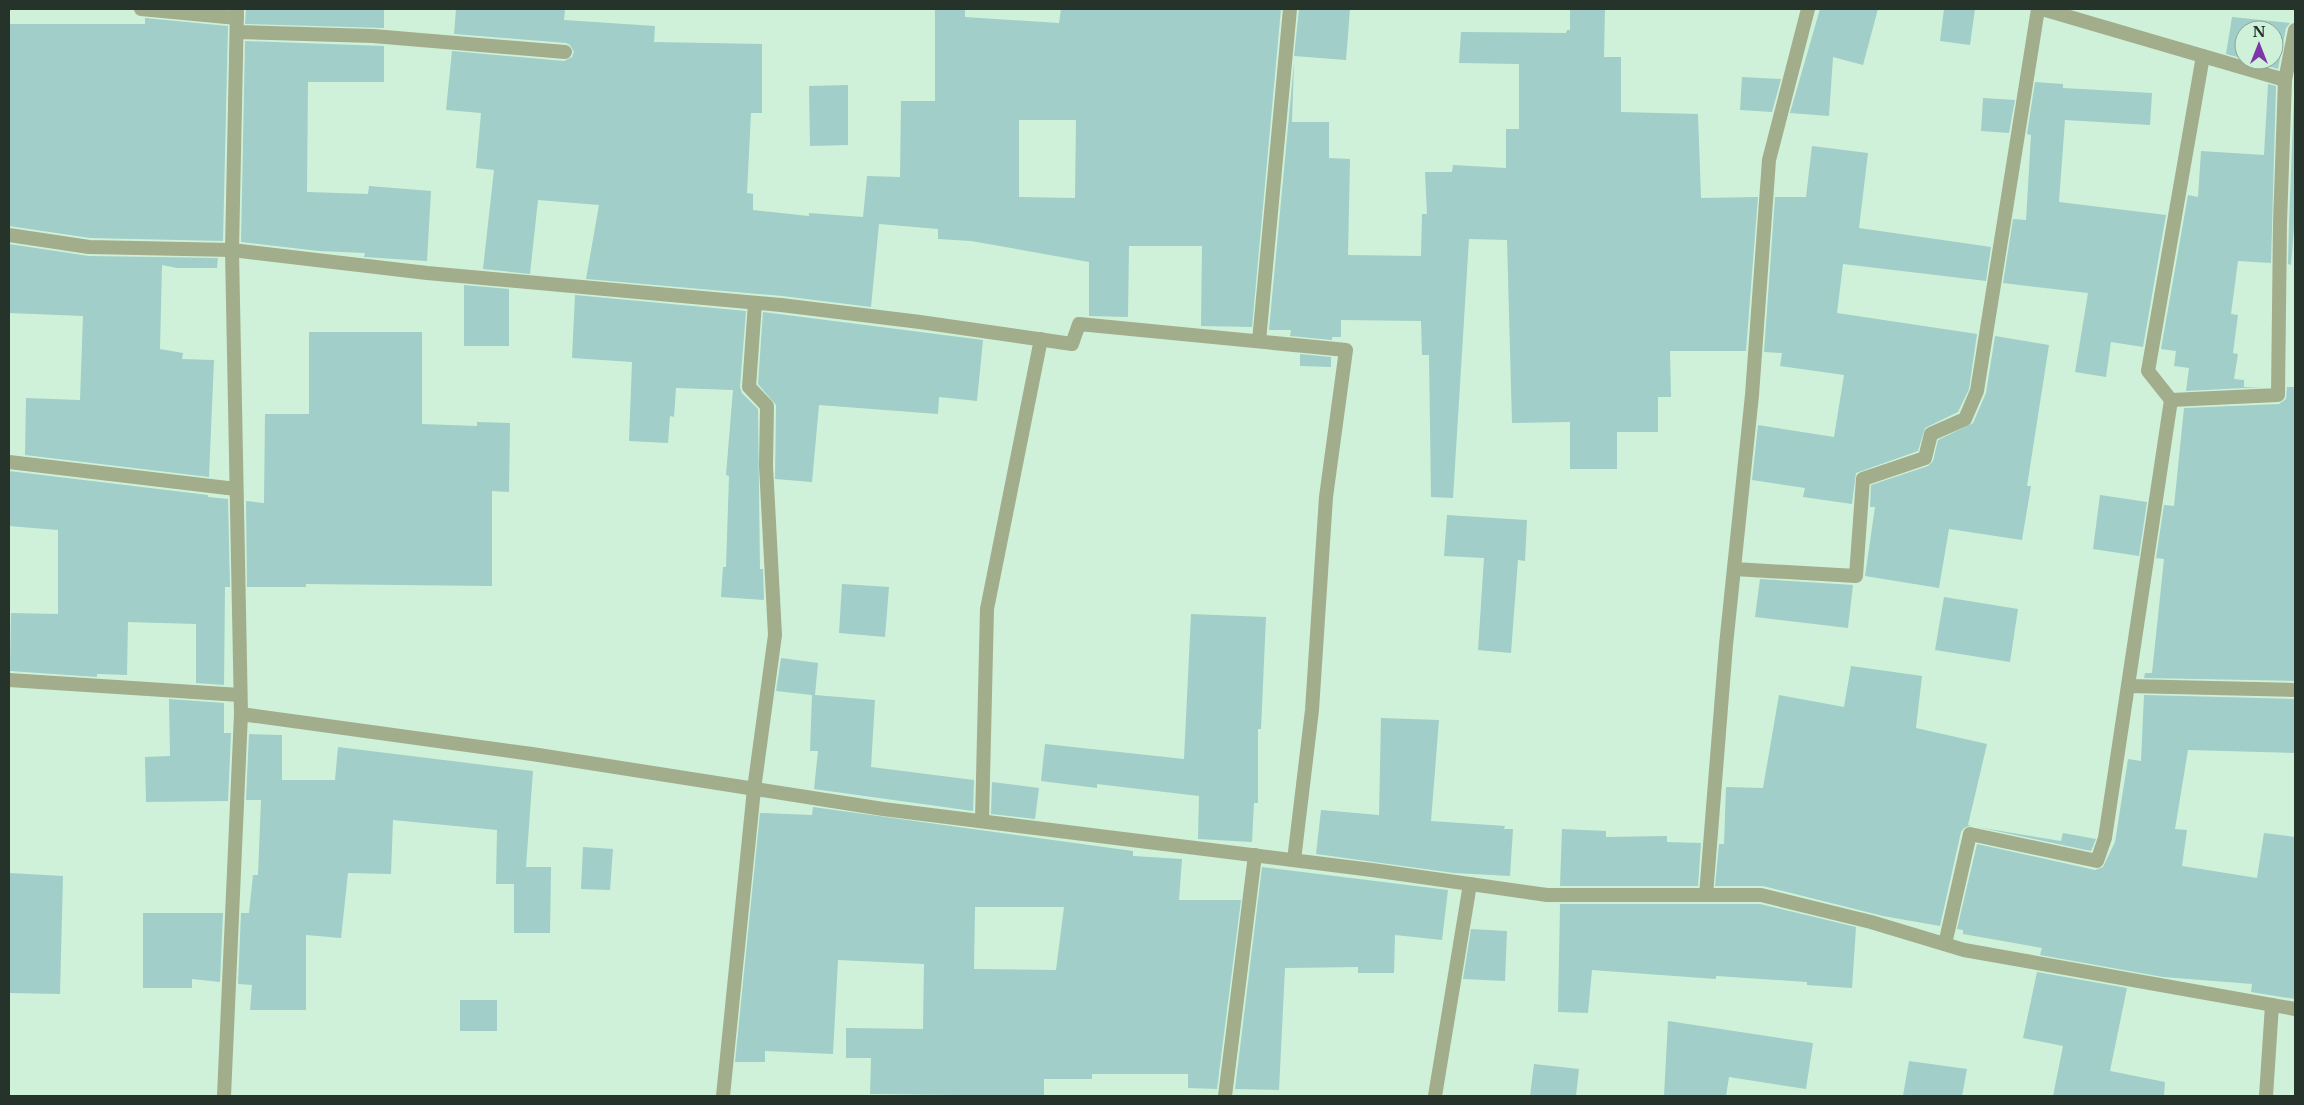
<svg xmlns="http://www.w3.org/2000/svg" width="2304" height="1105" font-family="'Libre Baskerville',serif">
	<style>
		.building { fill: #a1cec8; fill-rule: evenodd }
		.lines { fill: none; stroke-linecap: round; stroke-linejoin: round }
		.minor { stroke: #a2ad8c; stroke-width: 14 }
	</style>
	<rect width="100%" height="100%" fill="#cff1d9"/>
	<!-- building -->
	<g class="building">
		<path d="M246,9H384V28L245,24Z"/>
		<path d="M456,9H565L564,20L655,26L654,42L762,44V113H751L747,193L753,194V210L809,216V213L863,217L867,176L900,177L901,101H935V9H965V17L1059,23L1061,9H1281L1252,327L1201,326L1202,246H1129L1128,317L1089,316V262L971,241L938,239V229L879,224L871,307L782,296L586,279L599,205L538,200L530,274L483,269L494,170L476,168L481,113L446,110L452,51L564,61L572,57L574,52L570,45L566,43L454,34ZM1019,120H1076L1075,198L1019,197Z"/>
		<path d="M1299,9H1350L1346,60L1294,56Z"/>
		<path d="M1570,9H1605L1604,57H1621V112L1698,114L1701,198L1758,197L1746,351H1670L1671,397H1658V432H1617V469H1570V422L1512,423L1507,240L1469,239L1453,498L1431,497L1429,355H1422L1421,321L1341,320V337H1332V340L1290,336L1291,330H1269L1294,62L1292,122H1329V158L1350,159L1348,255L1421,256L1422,214H1427L1425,172H1452L1453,165L1506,168V129H1519V64L1459,63L1461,32L1566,33L1567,30H1570Z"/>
		<path d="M1820,9H1878L1863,65L1833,57L1829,116L1790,113Z"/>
		<path d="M1944,9H1975L1970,45L1940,41Z"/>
		<path d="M2232,17L2290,23L2286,28L2278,69L2248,60H2274V30H2244V59L2226,54Z"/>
		<path d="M145,18L228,26L223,241L90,238L9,226V24H145Z"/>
		<path d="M245,41L384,46V82H308L307,192L368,194L369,186L431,191L427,261L364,257L365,253L319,251L241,242Z"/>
		<path d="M2295,73V214L2291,265L2288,264L2289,223Z"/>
		<path d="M1742,77L1781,79L1772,112L1740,110Z"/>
		<path d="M2035,82L2063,84V88L2152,93L2150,125L2065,120L2059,202L2166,215L2143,347L2111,342L2106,377L2075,372L2088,293L2003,283L2013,219L2026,220L2031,135L2027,134Z"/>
		<path d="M2268,84L2276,86L2271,263L2238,261L2231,314L2238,315L2233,353L2238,354L2234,379L2244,380V387H2263L2186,391L2189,368L2174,366L2176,351L2161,349L2188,195L2198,197L2201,151L2264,155Z"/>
		<path d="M848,85V145L810,146L809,86Z"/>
		<path d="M1983,98L2015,100L2009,133L1981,131Z"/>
		<path d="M1812,146L1868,153L1859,228L1991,247L1986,281L1843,264L1837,313L1977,334L1969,389L1958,412L1925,428L1918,451L1856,473L1852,504L1803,497L1805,488L1752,480L1758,425L1834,437L1844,375L1780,366L1782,353L1764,352L1775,197H1806Z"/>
		<path d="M9,244L89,256L218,258L217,268H177L162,265L160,349L183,353L182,359L214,360L209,477L25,455L26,398L80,400L83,316L9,313Z"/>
		<path d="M464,285L509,289V346H464Z"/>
		<path d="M575,295L746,311L740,387L742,393L758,409L760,569H763L764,600L721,597L723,567H726L729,476L726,475L733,390L676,388L674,417L670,416L668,443L629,441L632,362L572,358Z"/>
		<path d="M763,312L983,340L977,401L939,397L938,414L819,405L812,482L775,479L776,405L758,384Z"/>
		<path d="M309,332H422V424L477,426V422L510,423L509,492L492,491V586L306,584V587H247L246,501L264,503L265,414H309Z"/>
		<path d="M1995,336L2049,345L2027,486H2031L2022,540L1949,529L1939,588L1865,576L1875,507H1870L1871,485L1928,466L1933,461L1938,440L1973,423L1986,393Z"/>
		<path d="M1300,354L1331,357V367L1300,366Z"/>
		<path d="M2287,387H2295V681L2144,678L2145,673H2152L2164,559L2156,558L2164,505L2174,506L2184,408L2279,404L2286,399Z"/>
		<path d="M9,471L208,495V497L228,499L230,587H225L224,685L196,683V624L128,622L127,675L97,674V677L10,671L11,613L58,614V530L9,526Z"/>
		<path d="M2100,495L2147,502L2139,556L2093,549Z"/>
		<path d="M1447,515L1527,520L1525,561L1518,560L1511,653L1478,650L1484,558L1444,556Z"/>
		<path d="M1760,579L1853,585L1848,628L1755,617Z"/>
		<path d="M842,584L889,587L885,637L839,633Z"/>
		<path d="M1944,597L2018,609L2010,662L1935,650Z"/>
		<path d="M1191,614L1266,617L1261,729H1258V803H1254L1252,842L1198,839L1199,796L1097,784V788L1041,781L1045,744L1184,759Z"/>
		<path d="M781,658L818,663L815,695L875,700L871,767L974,780L973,811L814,789L818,751H810L812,695L776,691Z"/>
		<path d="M1851,666L1922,676L1916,728L1987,744L1968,825H1971L1964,828L1961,832L1940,926L1883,916L1763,886H1715L1719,844H1724L1726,787L1763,788L1779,695L1844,707Z"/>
		<path d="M2144,695L2295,699V753L2188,750L2175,829L2187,830L2182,866L2257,878L2264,833L2295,837V999L2251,992L2252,984L2163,977L2040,955L2042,948L1963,934V930L1957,929L1977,844L2095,870L2103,867L2115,842L2128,759L2141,761Z"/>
		<path d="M169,699L224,703V733H231L228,801L146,802L145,757L170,756Z"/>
		<path d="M1381,718L1439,720L1431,821L1505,826L1504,829H1513L1510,876L1454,873L1316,854L1321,810L1379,815Z"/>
		<path d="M249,734L282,735V780H335L338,747L533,771L526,867H551L550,933H514V884H496L497,830L393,820L391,874L348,873L341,938L306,935V1010H250L252,985L238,984L241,913H249L253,875H258L261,800H246Z"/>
		<path d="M992,782L1039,788L1035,819L991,814Z"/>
		<path d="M813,807L1133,851V856L1182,859L1179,900H1241L1217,1089L1188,1088V1074H1092V1079H1044V1096L870,1094L871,1058H846V1028L923,1029L924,964L838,960L833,1054L765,1051V1062H735L760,813L812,815ZM975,907H1064L1056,970L974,969Z"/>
		<path d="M1977,827L2061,841L2063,833L2096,839L2091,851Z"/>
		<path d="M1562,829L1606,831V837L1667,836V842L1701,843L1698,886H1560Z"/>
		<path d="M583,847L613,849L610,890L581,889Z"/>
		<path d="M1262,867L1448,890L1442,940L1395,935L1394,973H1358V967L1285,968L1279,1090L1235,1089Z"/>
		<path d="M9,873L63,876L60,994L9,993Z"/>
		<path d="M1560,904H1760L1856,927L1852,988L1807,985V982L1716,976V979L1592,970L1588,1013L1558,1012Z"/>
		<path d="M143,913H223L220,982L192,979V988H143Z"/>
		<path d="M1471,929L1507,931L1505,981L1463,979Z"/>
		<path d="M2037,972L2127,988L2110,1071L2165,1082L2164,1096H2053L2063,1046L2023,1038Z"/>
		<rect x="460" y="1000" width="37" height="31"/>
		<path d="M1668,1021L1813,1043L1806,1089L1729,1077L1726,1096H1664Z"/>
		<path d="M1909,1061L1967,1069L1962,1096H1903Z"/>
		<path d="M1534,1064L1579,1069L1576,1096H1530Z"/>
	</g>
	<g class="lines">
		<!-- minor -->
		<g class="minor">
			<path d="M141,9L237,18"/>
			<path d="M2042,9L2285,80L2295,30"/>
			<path d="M237,32L373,36L565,52"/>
			<path d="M9,235L89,247L232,250L427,273L781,305L920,322L1072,344L1079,324L1346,350L1326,497L1312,710L1294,860"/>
			<path d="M1259,341L1290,9"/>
			<path d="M2171,400L2278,395L2280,223L2285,80"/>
			<path d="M9,462L236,489"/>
			<path d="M1734,569L1856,576L1863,479L1925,458L1931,434L1965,419L1977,391L2038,9"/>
			<path d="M9,680L240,695"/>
			<path d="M2128,686L2295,690"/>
			<path d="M241,714L532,754L883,809L1372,870L1547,895H1761L1871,922L1964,950L2295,1009"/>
			<path d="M982,821L987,609L1041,339"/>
			<path d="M1706,895L1726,645L1752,395L1769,160L1808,9"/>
			<path d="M1945,944L1970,834L2097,861L2105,838L2171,400L2148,371L2203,56"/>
			<path d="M224,1096L241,714L232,250L237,9"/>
			<path d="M723,1096L754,789L775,635L766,466L767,406L749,387L755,303"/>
			<path d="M1225,1096L1255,855"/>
			<path d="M1435,1096L1470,884"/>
			<path d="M2266,1096L2272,1005"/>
		</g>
	</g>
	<!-- border -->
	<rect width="2304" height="1105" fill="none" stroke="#26332a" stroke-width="20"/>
	<!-- north arrow -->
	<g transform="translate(2259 45)"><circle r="24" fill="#cff1d9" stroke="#8ba593"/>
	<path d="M0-4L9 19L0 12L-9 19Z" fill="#7d35a7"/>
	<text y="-8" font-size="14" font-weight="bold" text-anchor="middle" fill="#26332a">N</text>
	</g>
</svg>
